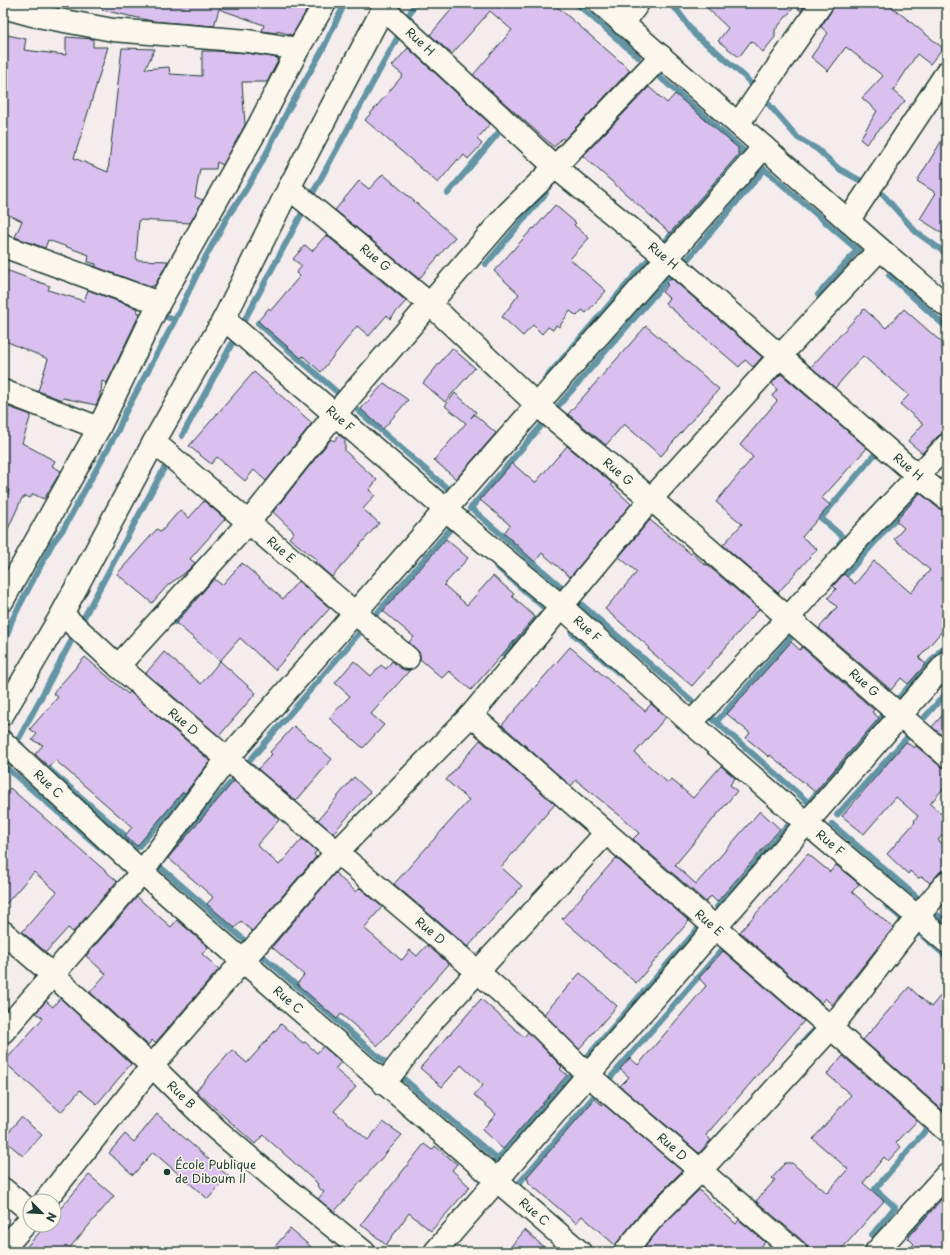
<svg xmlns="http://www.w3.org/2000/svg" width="950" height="1255" font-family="'Playpen Sans',sans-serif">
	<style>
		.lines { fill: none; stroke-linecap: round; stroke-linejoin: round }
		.stream { stroke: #6395a5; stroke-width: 6 }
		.building { fill: #d9c0ef; stroke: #1f3d34 }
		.street-casing { stroke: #1f3d34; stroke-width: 25 }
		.street { stroke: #fbf7ec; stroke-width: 22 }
		.poi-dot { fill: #1f3d34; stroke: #fbf7ec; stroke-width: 1.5 }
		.labels { text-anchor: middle; stroke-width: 3; stroke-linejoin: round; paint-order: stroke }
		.street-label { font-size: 12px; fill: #1f3d34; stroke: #fbf7ec }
		.poi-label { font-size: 12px; fill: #1f3d34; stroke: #fbf7ec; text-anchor: start }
	</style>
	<rect width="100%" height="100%" fill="#f4eced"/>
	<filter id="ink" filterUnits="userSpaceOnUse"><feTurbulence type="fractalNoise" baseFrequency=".025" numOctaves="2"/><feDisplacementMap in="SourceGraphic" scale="8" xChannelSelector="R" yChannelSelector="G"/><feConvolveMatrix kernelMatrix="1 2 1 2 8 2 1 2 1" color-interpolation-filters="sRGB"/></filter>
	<g filter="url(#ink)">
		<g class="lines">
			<!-- stream -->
			<g class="stream">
				<path d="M36,3L54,9"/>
				<path d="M576,3L638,57"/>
				<path d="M669,3L678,11L695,35L716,51L745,77L798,138L817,149L839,169L876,189L885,197L916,232L947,254"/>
				<path d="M408,17L415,3"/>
				<path d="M655,73L716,126"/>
				<path d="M720,130L746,153"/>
				<path d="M763,168L861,253"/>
				<path d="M314,191L401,31"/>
				<path d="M448,193L505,125"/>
				<path d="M664,243L743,151"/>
				<path d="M687,260L764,170"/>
				<path d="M486,264L546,193"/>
				<path d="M91,267L114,275"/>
				<path d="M889,275L947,328"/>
				<path d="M818,295L857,250"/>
				<path d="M158,314L172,319"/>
				<path d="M245,319L306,206"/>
				<path d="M258,323L449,490L454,484"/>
				<path d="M545,379L654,253"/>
				<path d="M559,405L676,270"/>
				<path d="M182,436L235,338"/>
				<path d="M471,508L809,803"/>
				<path d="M470,509L547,419"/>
				<path d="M839,544L844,538L821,518L880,448"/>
				<path d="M496,566L550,613"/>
				<path d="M846,575L924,486"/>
				<path d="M373,618L453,526"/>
				<path d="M175,622L213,578"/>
				<path d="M572,633L621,675"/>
				<path d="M3,647L12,620L52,544L64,528L118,430L125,413L171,328L205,258L228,216L245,191L261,164L288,110L322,51L345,3"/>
				<path d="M505,656L541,615"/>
				<path d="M897,700L947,643"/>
				<path d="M925,717L947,692"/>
				<path d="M717,721L797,631"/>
				<path d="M21,745L17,742L169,459"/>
				<path d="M42,763L138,847L208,767"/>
				<path d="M3,765L106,853"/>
				<path d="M246,765L361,631"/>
				<path d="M809,802L889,709"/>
				<path d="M837,815L912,732"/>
				<path d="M832,824L947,923"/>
				<path d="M167,856L239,773"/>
				<path d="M158,865L243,939"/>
				<path d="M886,905L947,957"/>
				<path d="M717,907L791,822"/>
				<path d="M258,952L387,1064"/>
				<path d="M799,1047L819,1024"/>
				<path d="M587,1057L703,923"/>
				<path d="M397,1073L497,1159"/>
				<path d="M611,1077L727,944"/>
				<path d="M496,1161L577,1069"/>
				<path d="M520,1182L596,1094"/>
				<path d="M909,1233L929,1210"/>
				<path d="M872,1235L895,1207L875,1189L932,1123L931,1122"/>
			</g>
		</g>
		<!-- building -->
		<g class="building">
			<path d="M103,3H311L292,35L277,31V33L262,31L264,25L219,9L214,26L152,21L102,10Z"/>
			<path d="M457,3H553L630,70L564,140L562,138L554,147L473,75L512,30L490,11L452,54L430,35Z"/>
			<path d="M702,3H807L801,11L795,6L775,30V37L763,52L751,41L739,57L718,41L728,28Z"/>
			<path d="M834,3H887L943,48L930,64L917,54L893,91L905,101L866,144L860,139L877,111L862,98L883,76L846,47L828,71L811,57L828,33L821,27L832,10Z"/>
			<path d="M3,34L26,39L24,50L66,55V37L93,39V47H108L74,158L108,172L122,48L155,49L145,69L169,67L170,74L202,76V51H214L246,53L278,58V61L267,82H242L245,125L223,165L217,162L216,169H200L195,197L203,200L190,223L139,220L136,260L168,261L155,285L150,287L96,267V264L88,262L89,255L48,240L45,248L15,237L22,221L3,212Z"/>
			<path d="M408,48L490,124L477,139L482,144L468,159L464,155L459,161L458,159L438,183L365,120L403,75L392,66Z"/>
			<path d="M649,87L667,103L675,94L738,148V155L670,233L583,156Z"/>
			<path d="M947,132V236L920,219L936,193L917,181Z"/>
			<path d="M383,174L455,237L419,279L335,210L359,181L369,189Z"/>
			<path d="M555,205L576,223L574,225L589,238L570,259L606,291L586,313L582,310L577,316L570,311L559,327L556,325L553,330L548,327L542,334L533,325L523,336L502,317L519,294L494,271L533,228L534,229Z"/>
			<path d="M326,235L406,301L390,319L387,315L369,336L357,326L321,372L303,356L301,358L281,341L258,321L269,308L271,310L300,276L296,273L302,266L293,259L305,245L312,251Z"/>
			<path d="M3,269L50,286L48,290L84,301L88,290L138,309L137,312L140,313L107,383L102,381L101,392H100V396L96,405L63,398L62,400L38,391L48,359L3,340Z"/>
			<path d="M671,278L762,357L753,367L745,360L739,367L665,303L669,298L662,292L668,285L666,283Z"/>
			<path d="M864,309L886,328L904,309L947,347V433H943L938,436L922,453L908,441L923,424L900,404L909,395L863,356L835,388L811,367Z"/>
			<path d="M646,326L719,389L661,456L624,424L606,445L568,414Z"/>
			<path d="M452,348L475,368L445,402L423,383Z"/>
			<path d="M254,372L312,423L266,481L254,470L245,481L217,457L211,464L189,446Z"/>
			<path d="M781,374L867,448L822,498L830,505L802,537L817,549L778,593L723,545L742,524L716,502L753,457L740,445L777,401L772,396L777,390L772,383Z"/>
			<path d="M384,383L408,400L383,429L361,409Z"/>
			<path d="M455,393L476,412L471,418L474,414L496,433L456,479L434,460L466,423L445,406Z"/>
			<path d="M3,405L31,415L22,443L55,461L52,466L61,471L44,499L33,494L30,498L25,496L24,498H22L8,529L3,527V518L9,490L3,488Z"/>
			<path d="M339,435L345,439V451L377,480L369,490L375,495L363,509L379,523L332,577L315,562L317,560L289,538L294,532L273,512L331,439L334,441Z"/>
			<path d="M567,446L612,483L611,485L631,504L570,577L542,553L535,562L504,533L510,525L480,500L512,463L535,483Z"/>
			<path d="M920,493L939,509L947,511V625L919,658L926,664L908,684L901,678L891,690L819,628L837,607L828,598L836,589L833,586L844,574L855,584L874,561L911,593L930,570L894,539L904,528L896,521Z"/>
			<path d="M204,501L225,519L190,559L195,563L185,573L168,585L152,603L117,574L157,529L161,532L180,510L189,518Z"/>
			<path d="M650,520L691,554L692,553L705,565L706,564L759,609L692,686L648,649L649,647L605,609L637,572L619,557Z"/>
			<path d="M446,539L468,558L444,585L467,605L493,576L514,594L512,596L535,617L471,690L449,671L442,678L420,659V653L409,642L414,637L383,611Z"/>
			<path d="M242,563L283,599L298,581L330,608L275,670L240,638L220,661L176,623L214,579L222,585Z"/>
			<path d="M791,642L800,650L802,647L874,710L872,712L879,718L815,792L770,755L769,757L746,738L750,733L727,714Z"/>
			<path d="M570,647L645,711L651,704L666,717L635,753L668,783L671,779L693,798L721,766L735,778L730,785L737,791L675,865L696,884L760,811L780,829L717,902L711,896L706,902L633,839L639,833L619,815L576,780L571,786L502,725Z"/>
			<path d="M164,652L201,684L220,661L256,693L219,736L146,673Z"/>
			<path d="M85,657L128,694L130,692L210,761L185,793L183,792L137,846L125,836L132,827L55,760L49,767L35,754L43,745L32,740L37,734L30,729L58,697L53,693Z"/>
			<path d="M354,661L371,676L381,665L386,669L392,661L400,668L405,670H410L371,714L384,725L363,748L329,718L350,696L335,683Z"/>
			<path d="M947,710V739L932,727Z"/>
			<path d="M294,726L332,759L296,801L258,769L272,754L270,752Z"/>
			<path d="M480,740L555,804L501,867L522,886L468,947L394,884L469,800L446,780Z"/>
			<path d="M906,742L914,748L916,746L939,765L947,768V784L930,804L947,819V830L938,840L947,848V870H942L938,874L930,883L922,877L918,878L910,871L908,874L887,854L915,822L914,821L918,816L896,797L864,834L842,816Z"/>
			<path d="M354,777L370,792L333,833L318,820Z"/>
			<path d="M234,781L279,820L257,845L279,865L302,839L317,851L314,854L316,857L252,931L241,921L235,928L207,904L213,897L168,858Z"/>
			<path d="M10,788L117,881L73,932L68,928L46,952L22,932L57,892L34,872L3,907V796Z"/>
			<path d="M808,854L830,872L836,865L859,884L852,892L893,928L832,1005L825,998L821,1003L740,932Z"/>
			<path d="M616,858L689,921L636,983L562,919Z"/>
			<path d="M335,873L356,892L360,888L382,907L364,928L400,959L402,960L410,950L417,956L427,945L449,964L378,1046L341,1014L337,1019L297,984L304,975L272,947Z"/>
			<path d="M137,897L171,927L177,920L208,947L202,954L219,969L155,1043L152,1040L148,1045L90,992L106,974L86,956Z"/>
			<path d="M723,951L804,1021L706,1135L711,1140L699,1153L620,1086L629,1077L620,1069L630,1058L638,1065L706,986L699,978Z"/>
			<path d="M580,973L617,1006L579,1049L544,1014Z"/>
			<path d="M909,987L931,1007L947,988V1114L863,1040Z"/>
			<path d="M60,998L131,1064L97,1104L80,1090L61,1112L4,1062L43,1018L36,1013L46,1001L53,1007Z"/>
			<path d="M481,999L524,1037L528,1032L562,1067L560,1069L567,1075L503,1149L482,1130L496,1114L474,1095L483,1085L461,1065L442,1087L420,1068Z"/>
			<path d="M281,1024L303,1043L305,1042L317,1053L323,1046L341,1062L335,1069L356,1087L334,1111L368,1140L383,1122L402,1135L334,1212L318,1199L324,1192L317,1186L318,1184L263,1135L255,1144L196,1091L232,1050L247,1063Z"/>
			<path d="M843,1056L917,1121L896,1143L901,1147L888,1161L884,1157L863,1183L884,1201L839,1252H808V1247L804,1242L756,1201L775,1180L772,1178L785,1163H792L827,1193L848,1169L813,1139L851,1095L827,1074Z"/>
			<path d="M595,1099L602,1105L603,1104L682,1171L643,1210L615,1245L582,1216L576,1223L529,1183L527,1177Z"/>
			<path d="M157,1114L228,1176L208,1199L153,1152L133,1175L109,1153L125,1134L134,1142Z"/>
			<path d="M21,1117L42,1135L23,1156L3,1139Z"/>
			<path d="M424,1144L432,1150L435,1146L457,1164L452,1170L470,1187L431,1231L409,1213L386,1245L361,1224Z"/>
			<path d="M89,1175L114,1196L66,1252H22L46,1225H54V1216Z"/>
			<path d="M699,1190L736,1224L739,1220L765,1242L756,1252H641L661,1227Z"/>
			<path d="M947,1193V1252H907L914,1244L908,1238Z"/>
			<path d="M290,1229L317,1252H270Z"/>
			<path d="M525,1230L549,1252H506Z"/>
		</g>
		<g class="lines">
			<!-- street casing -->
			<g class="street-casing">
				<g id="street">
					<path d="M600,3L880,249L947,306"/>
					<path d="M3,7L32,15L113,30L248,41L298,49"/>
					<path d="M383,8L555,167L667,258L918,476L947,499"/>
					<path d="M623,24L638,3"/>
					<path d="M738,124L822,3"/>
					<path d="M289,188L431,305L537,405L651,499L947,756"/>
					<path d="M848,221L947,72"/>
					<path d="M3,246L159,303"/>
					<path d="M224,319L446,510L561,606L691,723L806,823L947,942"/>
					<path d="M3,391L99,428"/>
					<path d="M154,442L408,658"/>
					<path d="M3,600L99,428L159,303L258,127L298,49L325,3"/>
					<path d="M62,614L118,666L478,972L535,1022L588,1075L796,1252"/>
					<path d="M118,666L249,522L335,414L508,213L555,167L661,56"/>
					<path d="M3,714L62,614L154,442L224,319L289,188L386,3"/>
					<path d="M471,715L831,1028L947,1131"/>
					<path d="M691,723L788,618L858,539L947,445"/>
					<path d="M3,742L142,872L243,961L580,1252"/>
					<path d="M3,932L54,976L152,1066L216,1129L277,1181L364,1252"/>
					<path d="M3,1032L142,872L227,759L537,405L667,258L764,147"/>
					<path d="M384,1084L434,1019L606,833"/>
					<path d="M3,1189L30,1211"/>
					<path d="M45,1201L152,1066L337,852L471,715L651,499L780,356L880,249"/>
					<path d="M3,1249L30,1219"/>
					<path d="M435,1252L715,928L947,662"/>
					<path d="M625,1252L652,1219L700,1171L831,1028L918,916L947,882"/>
					<path d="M876,1252L947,1174"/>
				</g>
			</g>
			<!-- street -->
			<use href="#street" class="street"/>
		</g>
	</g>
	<!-- markers -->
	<circle class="poi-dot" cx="167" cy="1172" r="4"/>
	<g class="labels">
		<!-- street labels -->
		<g class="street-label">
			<text transform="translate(420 42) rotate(43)" y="4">Rue H</text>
			<text transform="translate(663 256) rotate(40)" y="4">Rue H</text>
			<text transform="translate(375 258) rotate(39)" y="4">Rue G</text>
			<text transform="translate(340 419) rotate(41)" y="4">Rue F</text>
			<text transform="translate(908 467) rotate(40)" y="4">Rue H</text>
			<text transform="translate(618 472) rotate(40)" y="4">Rue G</text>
			<text transform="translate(281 550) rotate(41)" y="4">Rue E</text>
			<text transform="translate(587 629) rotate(42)" y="4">Rue F</text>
			<text transform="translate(864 683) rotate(41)" y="4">Rue G</text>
			<text transform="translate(183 722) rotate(40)" y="4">Rue D</text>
			<text transform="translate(48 784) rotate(43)" y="4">Rue C</text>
			<text transform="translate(830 843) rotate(40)" y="4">Rue F</text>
			<text transform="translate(709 923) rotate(41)" y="4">Rue E</text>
			<text transform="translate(430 931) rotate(40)" y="4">Rue D</text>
			<text transform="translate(288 1000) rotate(41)" y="4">Rue C</text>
			<text transform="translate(181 1095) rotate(44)" y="4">Rue B</text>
			<text transform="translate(672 1147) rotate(41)" y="4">Rue D</text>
			<text transform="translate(534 1212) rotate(41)" y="4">Rue C</text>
		</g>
		<!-- poi labels -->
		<g class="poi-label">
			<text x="175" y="1169">École Publique<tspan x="175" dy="14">de Diboum II</tspan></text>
		</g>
	</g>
	<!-- margin -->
	<rect width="950" height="1255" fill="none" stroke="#fbf7ec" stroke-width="16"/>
	<rect x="8" y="8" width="934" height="1239" fill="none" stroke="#1f3d34" stroke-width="1.5" filter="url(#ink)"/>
	<!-- north arrow -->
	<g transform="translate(42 1213) rotate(114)"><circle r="19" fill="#fbf7ec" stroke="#a3ada2"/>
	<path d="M0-3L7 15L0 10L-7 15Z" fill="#1f3d34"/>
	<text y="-6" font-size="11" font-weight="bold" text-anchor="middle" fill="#1f3d34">N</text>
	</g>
</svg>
